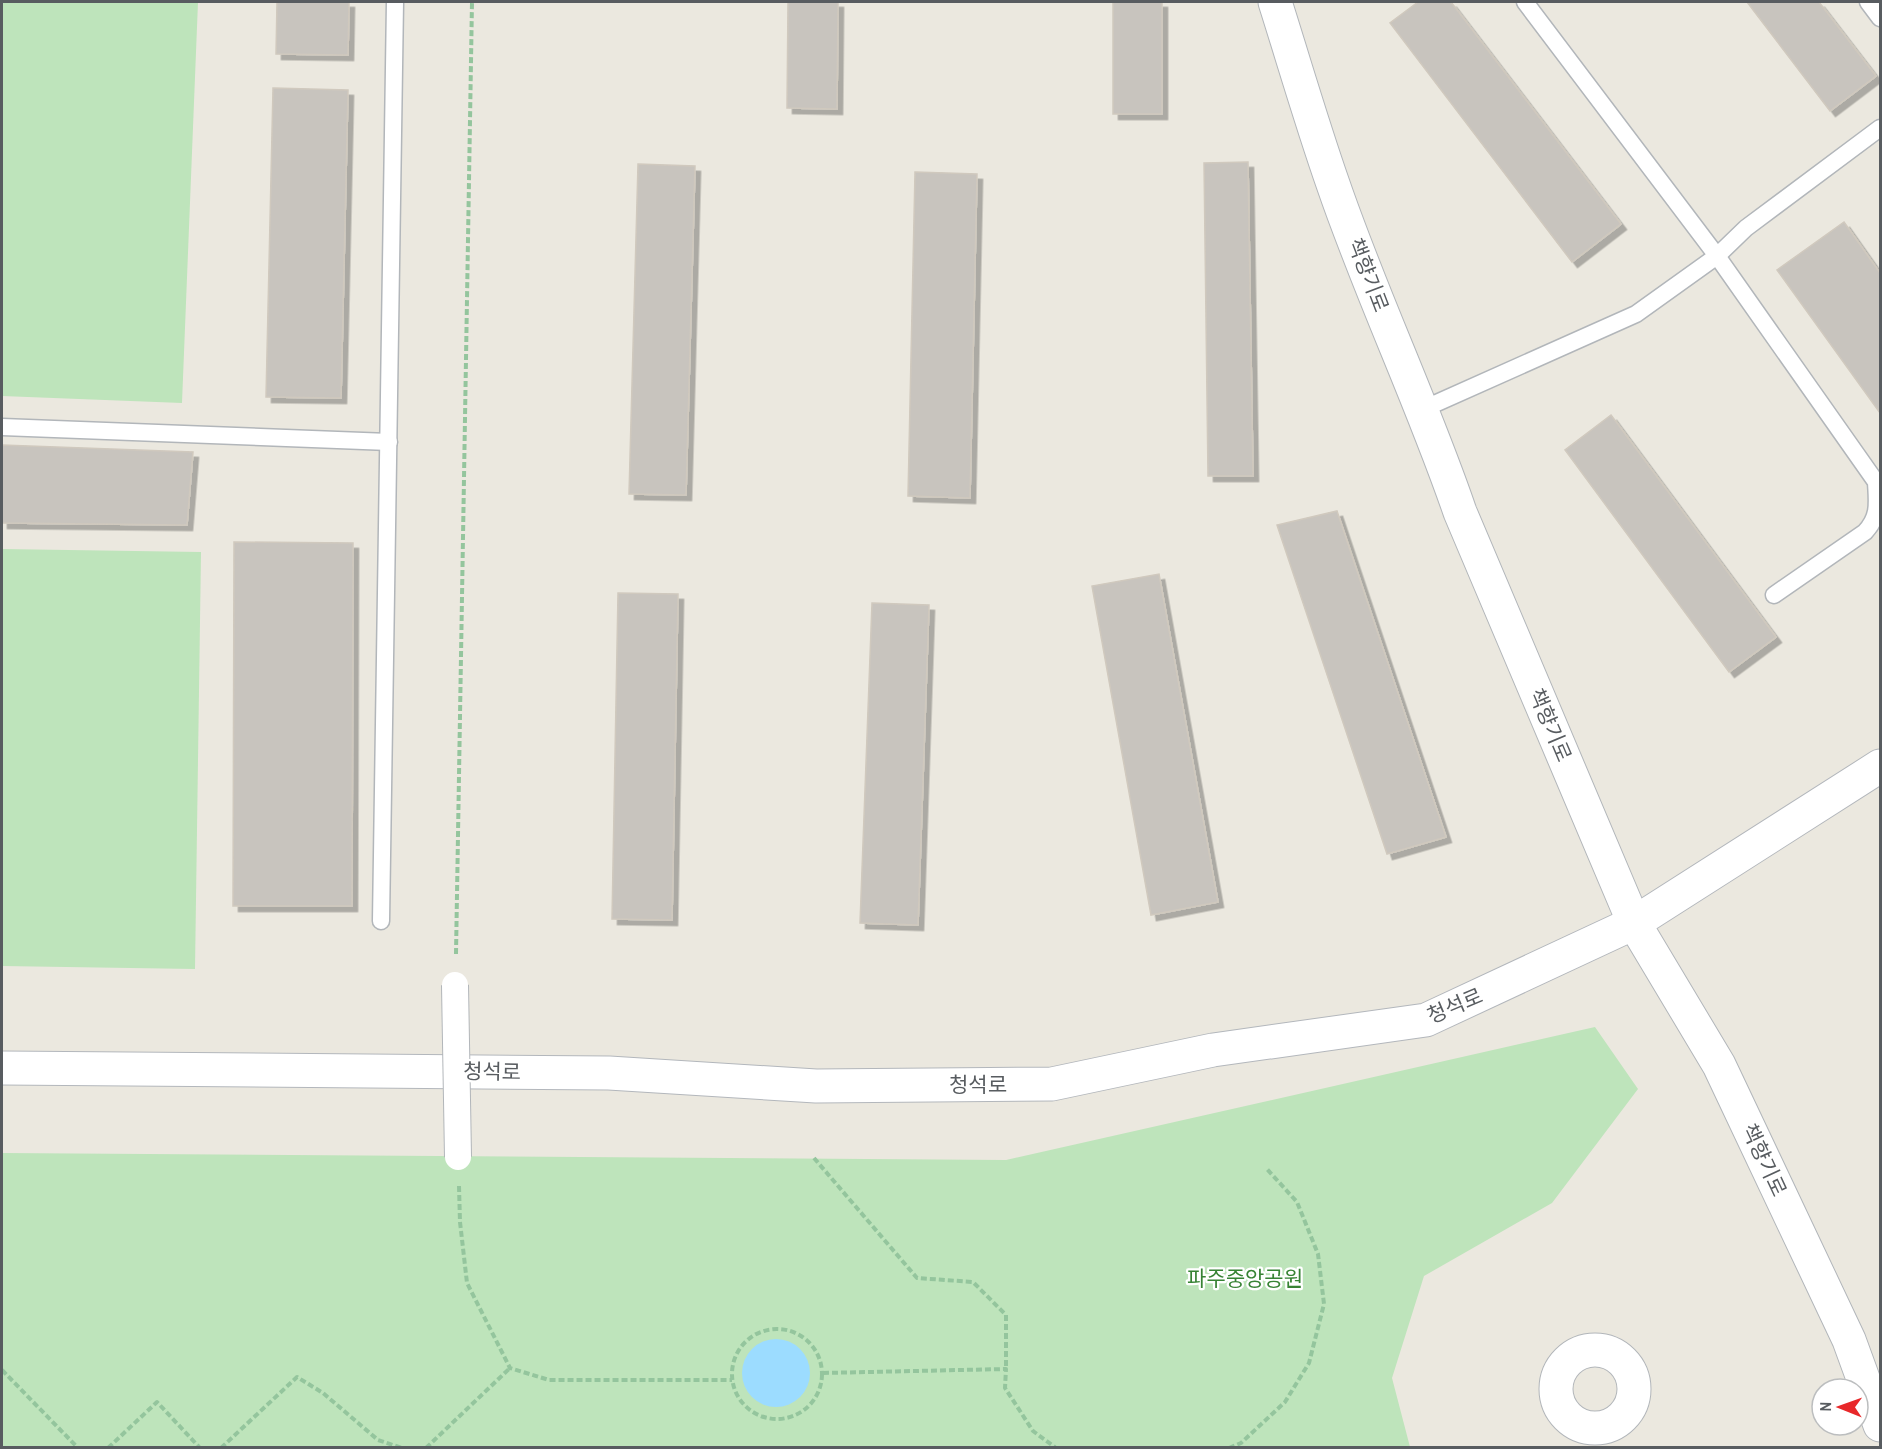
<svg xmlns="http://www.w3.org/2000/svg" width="1882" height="1449" font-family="'Archivo Narrow','Noto Sans KR',sans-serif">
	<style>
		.green { fill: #bee4bb }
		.water { fill: #9cdcff }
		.building { fill: #c8c4be; stroke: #d0c9be; stroke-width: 1.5; filter: url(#shadow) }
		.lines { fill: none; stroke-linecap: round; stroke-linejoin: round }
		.service-casing { stroke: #b2b6ba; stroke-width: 19 }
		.minor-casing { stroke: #b2b6ba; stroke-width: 35 }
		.tertiary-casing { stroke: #b2b6ba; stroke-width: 35 }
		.secondary-casing { stroke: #b3b7bc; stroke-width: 35 }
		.path { stroke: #94c59d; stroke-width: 4; stroke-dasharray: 6 3; stroke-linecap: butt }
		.service { stroke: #fff; stroke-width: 16 }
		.minor { stroke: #fff; stroke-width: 33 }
		.tertiary { stroke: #fff; stroke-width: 33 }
		.secondary { stroke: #fff; stroke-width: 33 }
		.pedestrian-bridge-casing { stroke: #b2b6ba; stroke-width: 28; stroke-linecap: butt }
		.pedestrian-bridge { stroke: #fff; stroke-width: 26 }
		.labels { text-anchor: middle; stroke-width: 4.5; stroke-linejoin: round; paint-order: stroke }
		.street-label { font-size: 21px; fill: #585c60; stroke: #fff }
		.park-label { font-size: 21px; fill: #378334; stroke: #fff }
	</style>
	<defs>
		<filter id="shadow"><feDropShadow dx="5.5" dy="5.5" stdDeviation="0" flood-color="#0004"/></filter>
	</defs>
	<rect width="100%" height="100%" fill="#ebe8df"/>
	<!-- green -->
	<g class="green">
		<path d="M3,2H198L182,403L2,396Z"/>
		<path d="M2,549L201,552L195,969L2,966Z"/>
		<path d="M1595,1027L1638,1089L1552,1203L1424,1276L1392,1378L1410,1447L2,1448V1153L1006,1160Z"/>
	</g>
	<!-- water -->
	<circle class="water" cx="776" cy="1373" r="34"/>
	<!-- building -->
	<g class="building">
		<path d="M277,2H349L348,55L276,54Z"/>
		<path d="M788,2H838L837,109L787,108Z"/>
		<rect x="1113" y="2" width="49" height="112"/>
		<path d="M1418,2H1451L1621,224L1572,262L1390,23Z"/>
		<path d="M1747,2H1819L1876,76L1830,111Z"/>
		<path d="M273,88L348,90L341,398L266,397Z"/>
		<path d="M1248,162L1253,476H1208L1204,163Z"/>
		<path d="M638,164L695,166L686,495L629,494Z"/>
		<path d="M915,172L977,174L970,498L908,496Z"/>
		<path d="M1844,222L1880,273V413L1777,270Z"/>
		<path d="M1611,415L1776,637L1729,672L1565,450Z"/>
		<path d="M2,445L193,452L187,525L2,523Z"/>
		<path d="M1337,511L1446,837L1387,854L1277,525Z"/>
		<path d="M234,542L353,543L352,906H233Z"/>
		<path d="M1159,574L1218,902L1151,915L1092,586Z"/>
		<path d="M618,593L678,594L672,920L612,919Z"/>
		<path d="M872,603L929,605L918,925L860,923Z"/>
	</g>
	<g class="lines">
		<!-- service casing -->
		<g class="service-casing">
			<g id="service">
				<path d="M1525,2L1717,256L1876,482C1877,502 1880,516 1865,532L1774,595"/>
				<path d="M1868,2L1880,18"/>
				<path d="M1421,410L1636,314L1717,256L1746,228L1880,128"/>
				<path d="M2,427L389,442"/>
				<path d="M381,921L395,2"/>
			</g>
		</g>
		<!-- minor casing -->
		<g class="minor-casing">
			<circle id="minor" cx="1595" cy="1389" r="39"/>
		</g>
		<!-- tertiary casing -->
		<g class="tertiary-casing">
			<path id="tertiary" d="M1275,2C1294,62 1312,124 1333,184C1371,295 1422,401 1460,512L1634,923L1719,1065L1849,1340L1880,1425"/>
		</g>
		<!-- secondary casing -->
		<g class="secondary-casing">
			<path id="secondary" d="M2,1068L609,1073L816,1086L1052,1084L1213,1050L1426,1020L1634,923L1880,766"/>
		</g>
		<!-- path -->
		<g class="path">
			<path d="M456,954L472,2"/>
			<path d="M814,1158L917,1278L973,1282L1006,1315V1369"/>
			<path d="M459,1186L460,1222L467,1283L510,1368L549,1380H732"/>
			<circle cx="777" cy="1374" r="45"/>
			<path d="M2,1370L78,1448"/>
			<path d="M823,1373L1006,1369L1005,1388L1033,1431L1056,1448"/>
			<path d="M108,1448L157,1402L200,1448"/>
			<path d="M221,1448L297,1377L323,1393L378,1440L402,1448"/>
			<path d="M426,1448L510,1368"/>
			<path d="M1229,1448L1241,1443L1285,1402L1309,1363L1324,1304L1318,1254L1297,1202L1266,1168"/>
		</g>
		<!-- service -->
		<use href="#service" class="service"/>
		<!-- minor -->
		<use href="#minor" class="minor"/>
		<!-- tertiary -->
		<use href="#tertiary" class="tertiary"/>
		<!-- secondary -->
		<use href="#secondary" class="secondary"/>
		<!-- pedestrian-bridge casing -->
		<g class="pedestrian-bridge-casing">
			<path id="pedestrian-bridge" d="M455,985L458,1157"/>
		</g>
		<!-- pedestrian-bridge -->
		<use href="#pedestrian-bridge" class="pedestrian-bridge"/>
	</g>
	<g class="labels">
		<!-- street labels -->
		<g class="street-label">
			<text transform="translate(1368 275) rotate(69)" y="7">책향기로</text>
			<text transform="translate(1550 725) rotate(67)" y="7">책향기로</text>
			<text transform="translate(1455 1006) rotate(-23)" y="7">청석로</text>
			<text transform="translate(492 1072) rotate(1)" y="7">청석로</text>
			<text x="978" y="1092">청석로</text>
			<text transform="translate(1764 1160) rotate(65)" y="7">책향기로</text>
		</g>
		<!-- park labels -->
		<g class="park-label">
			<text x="1245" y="1286">파주중앙공원</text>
		</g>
	</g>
	<!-- border -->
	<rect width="1882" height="1449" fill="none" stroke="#585c60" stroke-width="6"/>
	<!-- north arrow -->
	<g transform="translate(1840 1407) rotate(271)"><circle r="28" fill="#ffffff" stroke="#bcbebf" stroke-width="1.5"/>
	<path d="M0-4.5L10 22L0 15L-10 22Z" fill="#e8282a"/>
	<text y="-9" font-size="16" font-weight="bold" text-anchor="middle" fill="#585c60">N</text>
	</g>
</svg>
